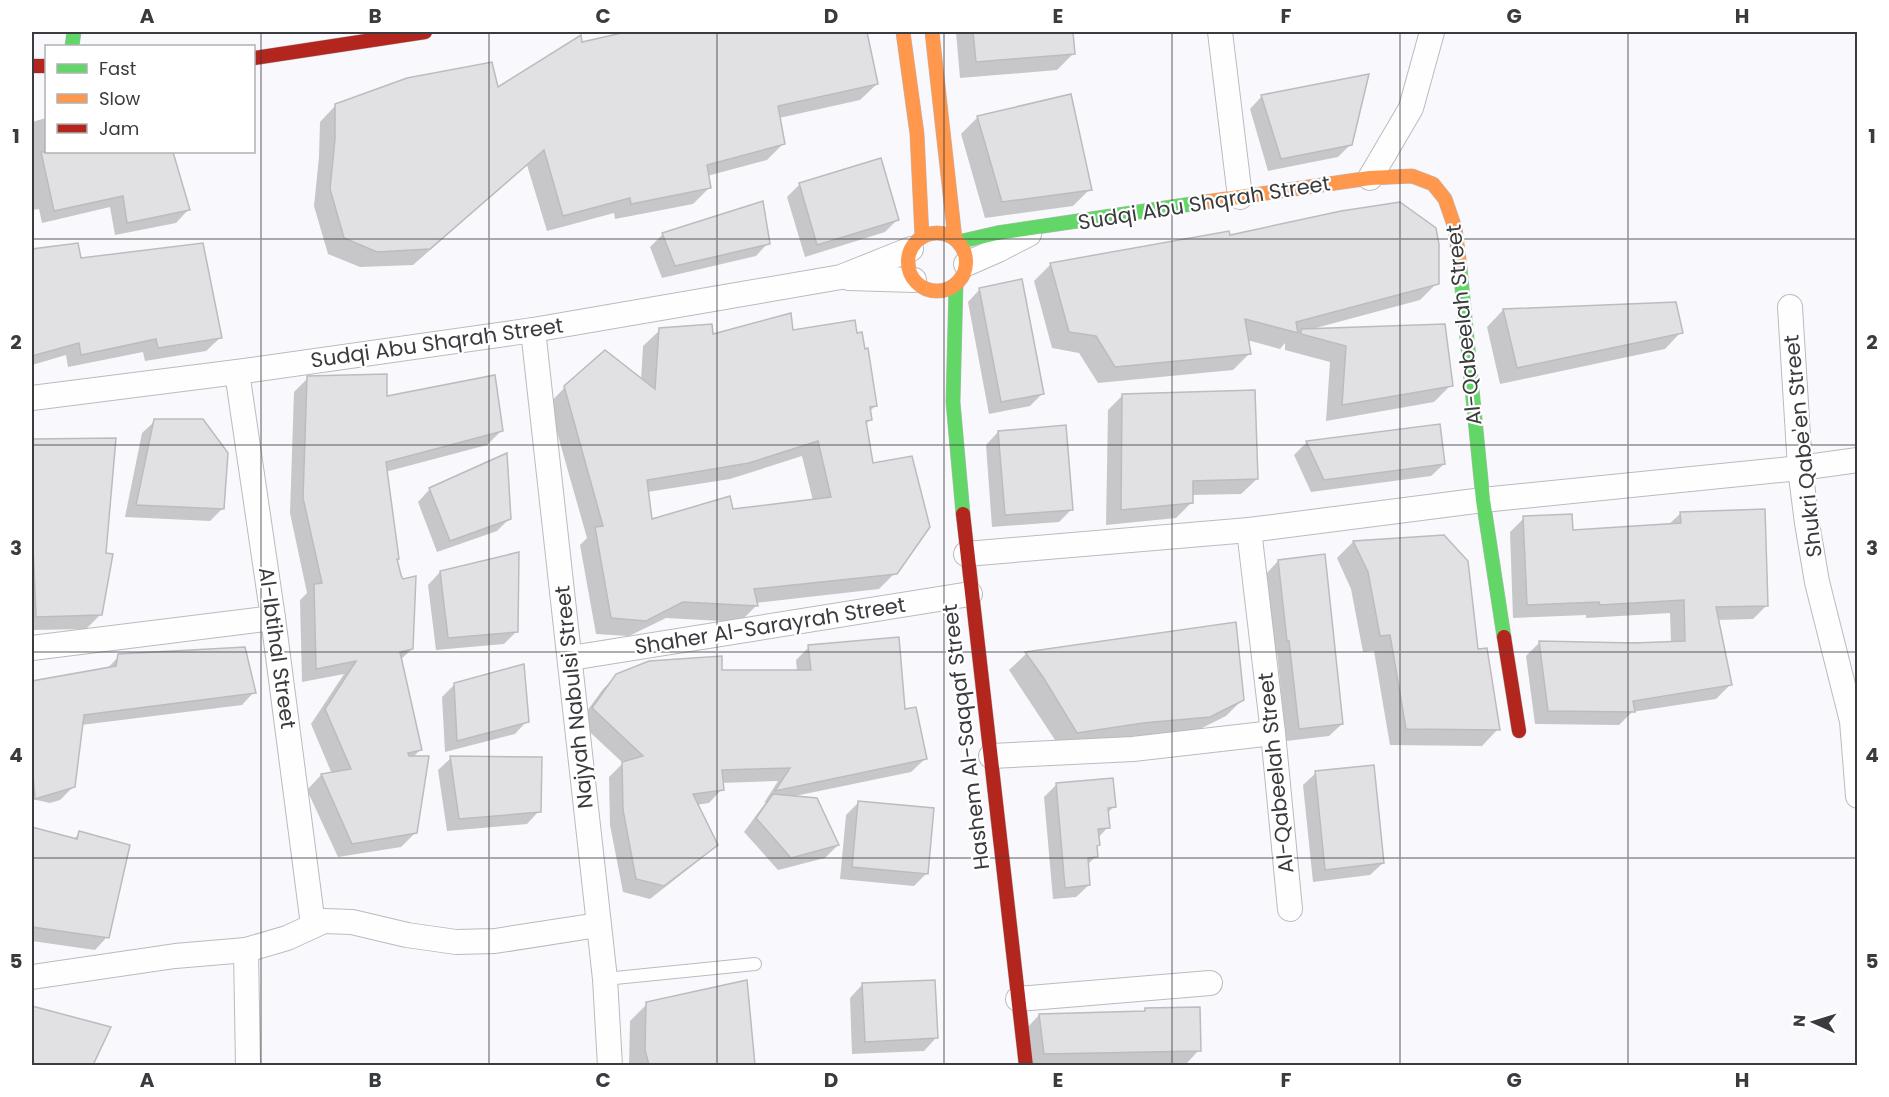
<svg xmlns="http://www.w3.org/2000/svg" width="1889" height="1097" font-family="Poppins,sans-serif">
<rect width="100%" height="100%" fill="#f9f9fd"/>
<g fill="#0003" fill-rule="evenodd">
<path d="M632,32H865L877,84L860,100L779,118L783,144L767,160L707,176L709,188L693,204L615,219L614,213L547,231L527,165L413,265L360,267L328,254L314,206L319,157L320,122L336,105L497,90L581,44Z"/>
<path d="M956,32H1072L1074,53L1057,70L960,78Z"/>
<path d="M1262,96L1351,144L1338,157L1268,171L1250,109Z"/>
<path d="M978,117L1090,189L1073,206L985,218L961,134Z"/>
<path d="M46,118V152H172L188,210L176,223L115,235L110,207L42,223L39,209L32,210V122Z"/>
<path d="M800,184L897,220L885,232L805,257L787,197Z"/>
<path d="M761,203L768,243L756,256L662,278L650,247L662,235Z"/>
<path d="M1229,236L1437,283L1420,300L1312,329L1451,385L1434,402L1326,421L1330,362L1285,350V343L1280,349L1247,340L1250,353L1233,370L1098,383L1079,353L1052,348L1034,281L1051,264Z"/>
<path d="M77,244L79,260L220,338L206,351L145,361L143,352L68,367L66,355L32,365V250Z"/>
<path d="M980,289L1043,393L1030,406L989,414L968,302Z"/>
<path d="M1674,303L1681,332L1665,349L1500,384L1487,327L1503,310Z"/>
<path d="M660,330L712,336L792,332L876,405L869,412L870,420L865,425L895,573L879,589L755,603L756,606L740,622L666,618L629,636L596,634L580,545L587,538L549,404L565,387L641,380L643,346ZM802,456L813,501L650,521L647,492L730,479Z"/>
<path d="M308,378L501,431L487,445L385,472L396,560L412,649L400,660L421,749L413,757L416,832L401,847L338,857L307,790L321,775L332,774L311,724L344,674L302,682L300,600L307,593L290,513L294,392Z"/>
<path d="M1123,395L1257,479L1241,494L1192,495V502L1176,518L1106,525L1108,410Z"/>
<path d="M155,421L223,508L210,521L125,517L142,433Z"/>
<path d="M1439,426L1444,464L1431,476L1311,492L1294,455L1306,443Z"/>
<path d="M998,432L1072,509L1059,522L992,527L986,445Z"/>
<path d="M32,438V441L114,439L105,552L112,555L101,614L86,629L32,630Z"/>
<path d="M430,489L510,518L497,531L437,552L418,502Z"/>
<path d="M1681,513L1767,605L1753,619L1717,620L1730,685L1716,699L1632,712L1619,725L1535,724L1526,656L1540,642H1671L1670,613L1586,618V615L1513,618L1510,532L1524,518L1571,531L1668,525Z"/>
<path d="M1443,537L1498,729L1482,746L1390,745L1374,651L1363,652L1351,589L1337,558L1353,542Z"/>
<path d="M1278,561L1342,724L1329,736L1286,741L1277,652L1275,653L1266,574Z"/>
<path d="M440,572L517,631L504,644L436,650L428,585Z"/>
<path d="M1235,624L1243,699L1226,716L1192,733L1061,749L1009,670L1026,654Z"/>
<path d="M809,647L904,711L925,759L911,772L795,796L838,845L825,858L778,870L744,832L766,802L764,803L778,781L721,783L722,789L709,803L696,805L716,845L702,858L650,899L623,892L610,825L609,777L623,763L579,722L603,689L617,675L797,671L796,660Z"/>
<path d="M119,656L254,692L242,705L81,725L73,787L60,800L50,803L32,799V682L106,670Z"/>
<path d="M455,684L527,721L515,734L445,752L442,697Z"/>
<path d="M451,758L539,811L527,824L447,831L438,770Z"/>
<path d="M1316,773L1383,863L1370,875L1313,882L1303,785Z"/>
<path d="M1056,785L1114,806L1107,814L1108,827L1098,838V845L1095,848L1096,856L1087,865L1089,885L1076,897L1053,899L1044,797Z"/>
<path d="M858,803L927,873L914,886L840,879L846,815Z"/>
<path d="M32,828L73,840L80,833L107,937L95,950L32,941Z"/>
<path d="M746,982L754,1066H629L630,1021L647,1004Z"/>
<path d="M862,985L936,1038L924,1051L852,1054L850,998Z"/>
<path d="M32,1008L109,1028L91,1066H32Z"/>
<path d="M1146,1009L1199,1050L1187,1063L1031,1066L1027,1028L1039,1015L1142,1013Z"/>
</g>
<g fill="#e1e0e3" stroke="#bcbbbe" stroke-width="1.5" fill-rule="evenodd">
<path d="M626,32H867L878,84L778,106L785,144L707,165L711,188L631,204L630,198L563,216L544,150L430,249L377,252L344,238L330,189L335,139V104L407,78L492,62L498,87L581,35L582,42Z"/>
<path d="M973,32H1073L1075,54L976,62Z"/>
<path d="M1369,74L1352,145L1281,159L1261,95Z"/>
<path d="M1071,94L1092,190L1002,202L977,116Z"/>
<path d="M41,152H173L190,210L127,223L123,196L54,211Z"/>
<path d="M881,158L899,220L817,245L799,183Z"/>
<path d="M763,201L770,244L675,266L662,233Z"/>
<path d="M1400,202L1436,228L1439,244V284L1296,322L1298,333L1245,319L1251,354L1115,367L1096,336L1069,332L1050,263L1229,231L1230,235L1341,211Z"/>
<path d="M78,243L81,258L203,243L222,338L158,348L156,339L81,355L79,343L32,356V249Z"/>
<path d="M1022,279L1044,394L1001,402L979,288Z"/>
<path d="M1676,302L1683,333L1517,368L1503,309Z"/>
<path d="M791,313L793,330L855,320L857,333L862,332L865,349L868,348L877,406L870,407L872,420L866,421L873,463L912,456L930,527L897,574L754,589L758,606L683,602L646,621L611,618L595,527L603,526L564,386L605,350L655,389L659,328L712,324L713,334ZM818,441L831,497L733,509L730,496L652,519L647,480L749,463Z"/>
<path d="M1445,324L1453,386L1342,405L1346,346L1301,334V329Z"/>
<path d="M387,374V396L495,375L503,431L386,462L399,559H397L401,575L403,579L416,576L413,649L400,652L422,750L408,753L409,756H429L417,833L352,844L321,774L351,769L325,709L356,661L316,669L314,584L322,583L303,498L307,376Z"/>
<path d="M1255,390L1258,479L1193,481V503L1121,510L1122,394Z"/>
<path d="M154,419H203L228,453L224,509L136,505Z"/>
<path d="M1440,424L1445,464L1324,480L1306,441Z"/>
<path d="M1066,425L1073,510L1005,515L998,431Z"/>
<path d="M116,438L106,553L113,554L102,615L36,617L32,522V439Z"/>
<path d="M507,453L511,519L450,541L429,488Z"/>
<path d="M1765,509L1768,606L1716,607L1732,685L1633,701L1635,712L1548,711L1539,641L1634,643L1685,641L1684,600L1600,605L1599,602L1527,605L1523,516L1572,514L1573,530L1681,523L1680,512Z"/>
<path d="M1444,535L1468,561L1478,649L1487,648L1500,730L1406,729L1390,635L1380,636L1368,572L1353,541Z"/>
<path d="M519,552L518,632L448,638L440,571Z"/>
<path d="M1325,554L1343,724L1299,729L1289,641H1287L1278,560Z"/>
<path d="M1236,622L1244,700L1210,717L1143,723L1077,733L1043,677L1025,652Z"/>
<path d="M899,637L905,709L916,707L927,759L775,791L790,768L722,770L724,790L693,794L718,845L664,886L636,879L623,810L622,762L643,756L592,708L616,674L649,661L722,656V670H811L808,645Z"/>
<path d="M245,647L256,693L84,715L75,787L35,799L32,763V681L116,666L118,654Z"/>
<path d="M524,664L529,722L457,741L454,683Z"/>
<path d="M450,756L542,757L541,812L459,819Z"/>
<path d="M1374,765L1384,863L1325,870L1315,771Z"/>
<path d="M1113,778L1116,807L1108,808L1110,828L1098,829L1100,845L1097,846L1098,857L1088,858L1090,885L1065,888L1056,783Z"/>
<path d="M773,794L817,798L839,845L791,858L756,818Z"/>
<path d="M858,801L934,808L928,874L852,867Z"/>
<path d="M32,827L77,839L79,831L130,845L109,938L32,927Z"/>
<path d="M747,980L755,1065H649L645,1050L646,1002Z"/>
<path d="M935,980L938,1038L865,1042L862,983Z"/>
<path d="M32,1006L111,1027L93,1065H32Z"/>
<path d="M1200,1007L1201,1051L1044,1054L1039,1014L1145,1011V1008Z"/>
</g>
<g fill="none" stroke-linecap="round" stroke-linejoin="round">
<g stroke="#bbbbbe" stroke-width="14">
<path id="lane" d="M605,979L755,964"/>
</g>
<g stroke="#bbbbbe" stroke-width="26">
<g id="street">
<path d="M1220,32L1240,197"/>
<path d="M1370,178L1411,108L1432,32"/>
<path d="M966,264L998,250L1029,234"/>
<path d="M849,278L914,280"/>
<path d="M1790,307L1800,468L1807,523L1817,582L1852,721L1858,796"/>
<path d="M533,330L605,979L610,1066"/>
<path d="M237,372L273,618L313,925"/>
<path d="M32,398L237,372L533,330L841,277L911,249"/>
<path d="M1249,530L1273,733L1290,909"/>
<path d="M966,554L1249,530L1483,500L1800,468L1858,460"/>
<path d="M32,648L273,618"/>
<path d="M571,658L970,594"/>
<path d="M991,756L1133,749L1273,733"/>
<path d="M246,950L248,1066"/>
<path d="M32,977L175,956L246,950L287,938L324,921L352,922L407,935L456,942L495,941L598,925"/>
<path d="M1018,999L1210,983"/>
</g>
</g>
<g stroke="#bbbbbe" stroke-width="15">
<g id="fast">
<path d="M72,46L74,32"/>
<path d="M958,242L997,233L1205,202"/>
<path d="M1460,268L1483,500L1504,637"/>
<path d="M956,284L953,402L963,514"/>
</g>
</g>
<g stroke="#bbbbbe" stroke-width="15">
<g id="slow">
<path d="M903,32L917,134L922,237"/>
<path d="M932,32L955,239"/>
<path d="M1205,202L1370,178L1412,176L1433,184L1445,199L1455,228L1460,268"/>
<circle cx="937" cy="262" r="29"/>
</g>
</g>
<g stroke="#bbbbbe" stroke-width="15">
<g id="jam">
<path d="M254,58L425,32"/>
<path d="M32,66H46"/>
<path d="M963,514L1026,1066"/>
<path d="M1504,637L1519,731"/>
</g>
</g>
<use href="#lane" stroke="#fefeff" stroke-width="12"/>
<use href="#street" stroke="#fefeff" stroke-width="24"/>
<use href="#fast" stroke="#63d668" stroke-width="14"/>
<use href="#slow" stroke="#ff974d" stroke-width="14"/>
<use href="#jam" stroke="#b3261e" stroke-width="14"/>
</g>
<path fill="none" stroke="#3a3b3e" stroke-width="1.5" stroke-opacity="0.55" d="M261,32V1066M489,32V1066M717,32V1066M944,32V1066M1172,32V1066M1400,32V1066M1628,32V1066M32,239H1858M32,445H1858M32,652H1858M32,858H1858"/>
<g text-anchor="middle" stroke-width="4.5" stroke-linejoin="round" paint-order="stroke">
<g font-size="21" fill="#3a3b3e" stroke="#fff">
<text transform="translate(1204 203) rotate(-9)" y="7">Sudqi Abu Shqrah Street</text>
<text transform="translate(1464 325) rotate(-96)" y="7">Al-Qabeelah Street</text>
<text transform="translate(437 343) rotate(-8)" y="7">Sudqi Abu Shqrah Street</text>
<text transform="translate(1803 446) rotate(-96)" y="7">Shukri Qabe'en Street</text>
<text transform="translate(770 626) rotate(-9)" y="7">Shaher Al-Sarayrah Street</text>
<text transform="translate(277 648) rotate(82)" y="7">Al-Ibtihal Street</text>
<text transform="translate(574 697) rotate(-96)" y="7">Najyah Nabulsi Street</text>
<text transform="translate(966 737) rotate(-97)" y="7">Hashem Al-Saqqaf Street</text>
<text transform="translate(1276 773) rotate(-96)" y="7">Al-Qabeelah Street</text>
</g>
</g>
<rect width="1889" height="1097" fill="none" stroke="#ffffff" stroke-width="66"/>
<rect x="45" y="45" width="210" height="108" fill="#ffffff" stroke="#b0b1b2" stroke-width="1.5"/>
<rect x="57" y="64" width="30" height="9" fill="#63d668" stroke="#b0b1b2" stroke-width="1.5"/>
<text x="99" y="75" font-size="18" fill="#3a3b3e">Fast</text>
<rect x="57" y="94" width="30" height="9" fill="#ff974d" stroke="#b0b1b2" stroke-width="1.5"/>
<text x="99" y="105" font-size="18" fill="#3a3b3e">Slow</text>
<rect x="57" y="124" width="30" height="9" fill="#b3261e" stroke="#b0b1b2" stroke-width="1.5"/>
<text x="99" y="135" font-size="18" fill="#3a3b3e">Jam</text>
<g transform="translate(1814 1022) rotate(274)" stroke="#ffffff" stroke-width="4.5" paint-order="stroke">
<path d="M0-4.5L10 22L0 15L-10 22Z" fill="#3a3b3e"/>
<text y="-9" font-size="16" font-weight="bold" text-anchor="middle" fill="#3a3b3e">N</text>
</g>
<rect x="33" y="33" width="1823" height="1031" fill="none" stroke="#3a3b3e" stroke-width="2"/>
<g font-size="20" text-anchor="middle" font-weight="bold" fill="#3a3b3e">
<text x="147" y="23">A</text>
<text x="375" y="23">B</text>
<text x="603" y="23">C</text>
<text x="831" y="23">D</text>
<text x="1058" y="23">E</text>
<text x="1286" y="23">F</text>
<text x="1514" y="23">G</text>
<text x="1742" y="23">H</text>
<text x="16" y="143">1</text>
<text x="1872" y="143">1</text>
<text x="16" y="349">2</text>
<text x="1872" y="349">2</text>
<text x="16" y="555">3</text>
<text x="1872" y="555">3</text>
<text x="16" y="762">4</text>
<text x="1872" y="762">4</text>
<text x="16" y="968">5</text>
<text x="1872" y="968">5</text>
<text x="147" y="1087">A</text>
<text x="375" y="1087">B</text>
<text x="603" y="1087">C</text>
<text x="831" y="1087">D</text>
<text x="1058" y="1087">E</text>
<text x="1286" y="1087">F</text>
<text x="1514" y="1087">G</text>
<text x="1742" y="1087">H</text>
</g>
</svg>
